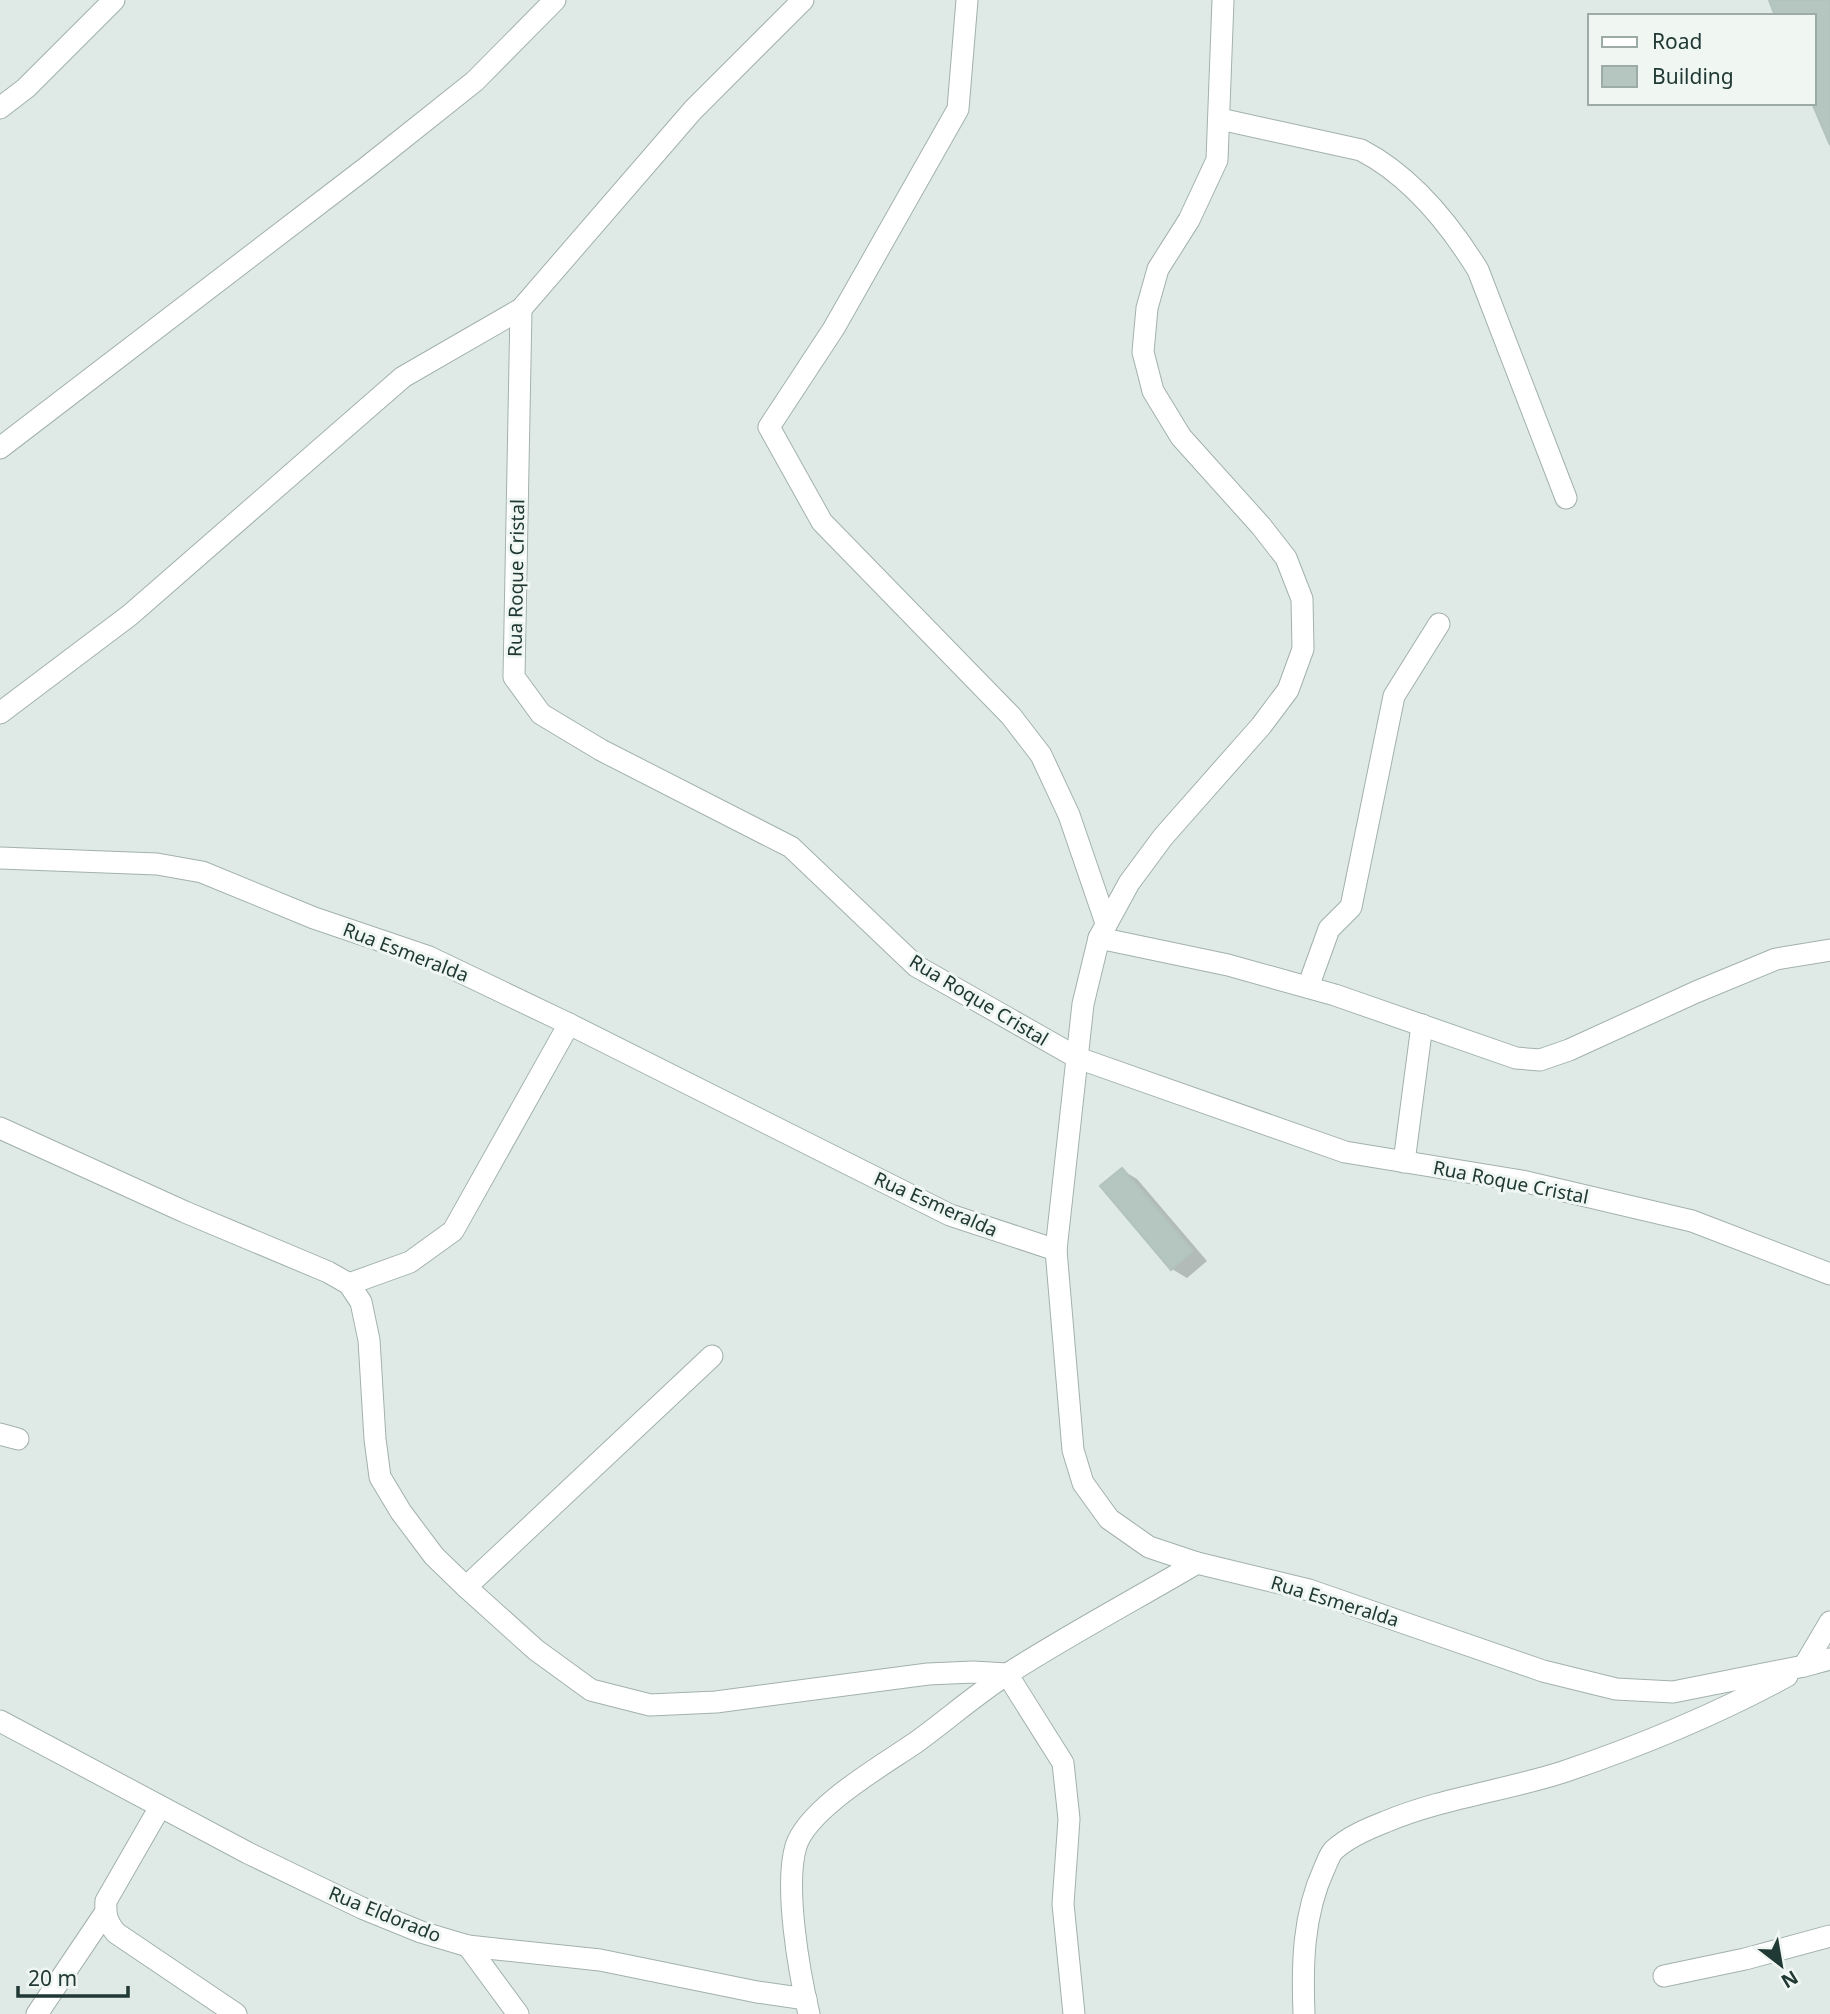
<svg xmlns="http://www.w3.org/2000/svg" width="1830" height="2014" font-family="'Noto Sans',sans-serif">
<rect width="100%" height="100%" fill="#dfeae6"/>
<path fill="#0003" d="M1122,1170L1137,1179L1207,1261L1187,1278L1172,1269Z"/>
<g fill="#b5c5bf" stroke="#b2c3bd" stroke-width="2">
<path d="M1769,0H1830V145L1812,103H1814V16H1775Z"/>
<path d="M1122,1168L1193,1251L1171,1270L1100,1186Z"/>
</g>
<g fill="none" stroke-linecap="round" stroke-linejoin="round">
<g stroke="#a2b1ad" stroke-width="23">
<g id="minor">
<path d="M967,0L958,109L834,328L769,427L822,522L1011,716L1041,755L1069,815L1106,923"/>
<path d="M1220,119L1361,150C1411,176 1449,223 1478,270L1566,498"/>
<path d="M521,309L514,677L541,714L601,750L791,847L916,966L1078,1058L1345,1152L1522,1181L1692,1221L1830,1274"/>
<path d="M0,448L367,167L475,81L555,0"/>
<path d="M0,713L130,615L403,377L521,309L693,110L803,0"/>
<path d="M0,858L157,864L202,872L314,918L429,957L569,1024L950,1215L1056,1250L1073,1450L1083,1483L1109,1519L1149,1547L1197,1563L1309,1590L1543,1671L1616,1689L1673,1692L1804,1666L1830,1659"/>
<path d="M1099,938L1228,965L1335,995L1516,1058L1540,1060L1569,1050L1696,992L1776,959L1830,950"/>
<path d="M1308,987L1329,929L1351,907L1394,696L1439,624"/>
<path d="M0,1128L185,1212L328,1272L349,1284L361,1302L369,1340L375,1439L380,1477L401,1512L434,1556L466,1587L536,1650L591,1690L650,1705L716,1702L928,1674L973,1672L1007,1674L1063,1763L1069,1819L1063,1904L1074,2014"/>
<path d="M1404,1162L1422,1025"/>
<path d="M1056,1250L1083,1004L1099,938L1129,883L1163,837L1261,726L1288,690L1303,649L1302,599L1286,558L1261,526L1181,437L1153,391L1143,352L1147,308L1158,269L1189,220L1217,160L1223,0"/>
<path d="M349,1284L410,1262L453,1231L569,1024"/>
<path d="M0,1434L18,1439"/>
<path d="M466,1587L712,1356"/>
<path d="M1804,1666L1830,1622"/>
<path d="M0,1721L248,1853L362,1908L421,1932L468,1946L600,1960L757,1992L806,1999"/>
<path d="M160,1807L106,1901C105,1915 107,1922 116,1933L236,2014"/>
<path d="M468,1946L518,2014"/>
<path d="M1664,1976L1745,1959L1830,1936"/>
<path d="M37,2014L105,1913"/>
<path d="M809,2014C799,1972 784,1886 796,1846C808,1808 883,1765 915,1743C947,1720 976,1694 1009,1673C1070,1634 1134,1600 1197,1563"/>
<path d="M1304,2014C1302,1964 1303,1915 1324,1869C1327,1863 1329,1855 1334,1850C1348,1837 1367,1829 1385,1822C1442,1798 1504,1791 1563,1772C1640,1746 1715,1715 1787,1676"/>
</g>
</g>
<g stroke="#a2b1ad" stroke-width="23">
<path id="tertiary" d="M0,108L26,88L114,0"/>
</g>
<use href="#minor" stroke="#fff" stroke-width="21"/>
<use href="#tertiary" stroke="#fff" stroke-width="21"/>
</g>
<g text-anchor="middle" stroke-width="6" stroke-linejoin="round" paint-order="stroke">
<g font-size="19" fill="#213934" stroke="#f0f7f3">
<text transform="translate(516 578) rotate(-89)" y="7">Rua Roque Cristal</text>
<text transform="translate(406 952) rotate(21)" y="7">Rua Esmeralda</text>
<text transform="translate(979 1000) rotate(31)" y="7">Rua Roque Cristal</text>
<text transform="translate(1511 1182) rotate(11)" y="7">Rua Roque Cristal</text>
<text transform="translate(936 1204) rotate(24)" y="7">Rua Esmeralda</text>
<text transform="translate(1335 1601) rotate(17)" y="7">Rua Esmeralda</text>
<text transform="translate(385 1914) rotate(22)" y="7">Rua Eldorado</text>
</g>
</g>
<rect x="1588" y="14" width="228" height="91" fill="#f0f7f3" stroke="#9daba7" stroke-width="2"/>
<rect x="1602" y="37" width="35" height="10" fill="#ffffff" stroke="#9daba7" stroke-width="2"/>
<text x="1652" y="49" font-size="21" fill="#213934">Road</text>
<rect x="1602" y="66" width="35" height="21" fill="#b5c5bf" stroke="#9daba7" stroke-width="2"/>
<text x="1652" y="84" font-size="21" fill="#213934">Building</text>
<g transform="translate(1781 1965) rotate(149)" stroke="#f0f7f3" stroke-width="5" paint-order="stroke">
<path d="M0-5L12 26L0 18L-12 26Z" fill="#213934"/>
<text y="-10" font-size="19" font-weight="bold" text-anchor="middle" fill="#213934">N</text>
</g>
<path d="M18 1986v10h110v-10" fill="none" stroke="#213934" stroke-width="3.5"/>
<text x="28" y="1986" font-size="21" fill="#213934" stroke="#f0f7f3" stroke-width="5" paint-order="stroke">20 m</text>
</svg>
